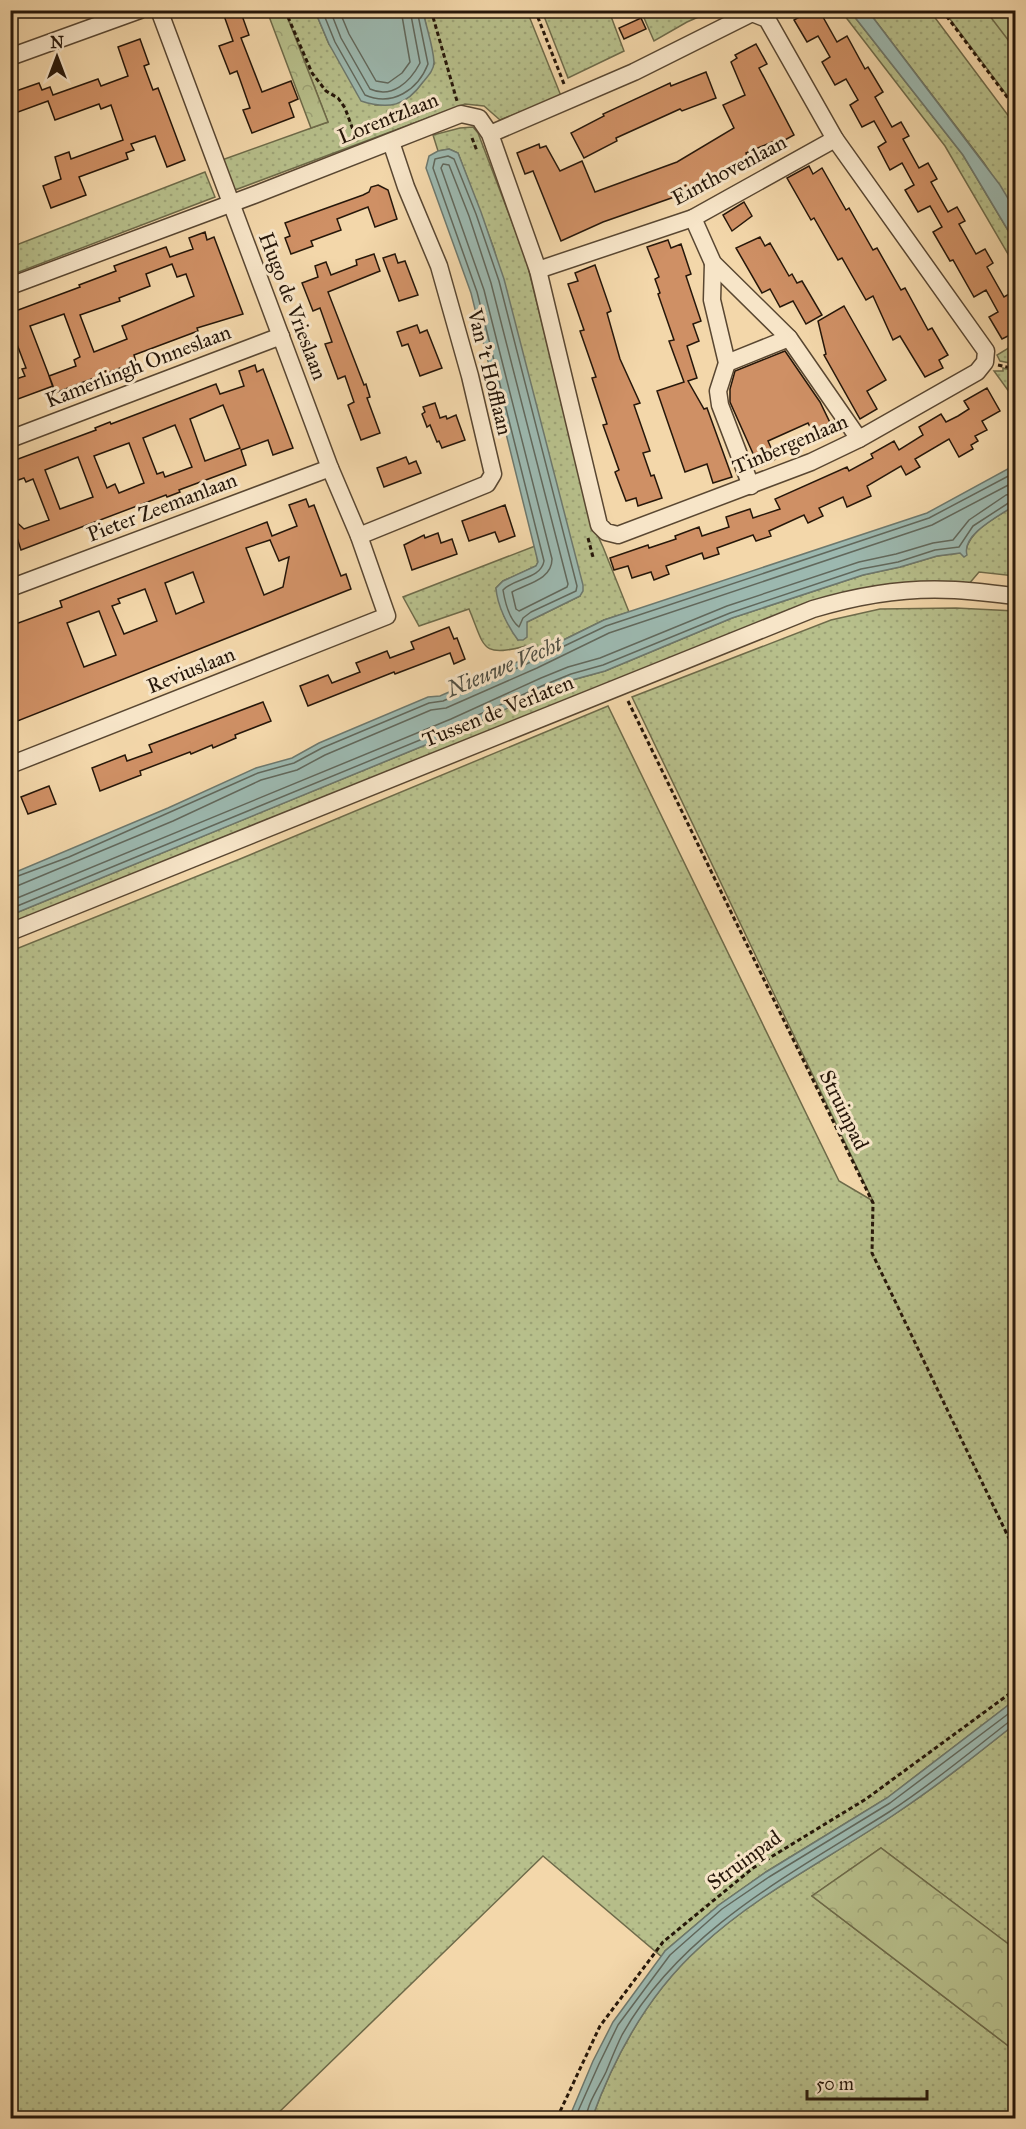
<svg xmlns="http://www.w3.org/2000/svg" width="1026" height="2129" font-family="'IM FELL Great Primer',serif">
<defs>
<pattern id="grass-dots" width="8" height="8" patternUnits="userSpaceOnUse" patternTransform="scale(1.5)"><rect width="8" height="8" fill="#b7bf8b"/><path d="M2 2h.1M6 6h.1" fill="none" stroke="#9da377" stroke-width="1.8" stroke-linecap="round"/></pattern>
<pattern id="forest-crowns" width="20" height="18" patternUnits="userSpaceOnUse" patternTransform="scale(1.5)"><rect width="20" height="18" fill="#b7bf8b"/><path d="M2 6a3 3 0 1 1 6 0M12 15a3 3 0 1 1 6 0" fill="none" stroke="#9da377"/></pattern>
</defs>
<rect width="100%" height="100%" fill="#f3d7aa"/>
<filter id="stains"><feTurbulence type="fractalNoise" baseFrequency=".00333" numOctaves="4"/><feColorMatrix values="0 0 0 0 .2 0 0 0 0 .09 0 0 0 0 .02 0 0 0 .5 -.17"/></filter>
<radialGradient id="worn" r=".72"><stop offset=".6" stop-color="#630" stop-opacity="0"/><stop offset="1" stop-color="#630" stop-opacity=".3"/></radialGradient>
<g fill="url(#grass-dots)" stroke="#6e6b4a" stroke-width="1.5">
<path d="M285,11H315L329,44L375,105C410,106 417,91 434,64L423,11H527L561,96L500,120L484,106L465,104L235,190L222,160L328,122Z"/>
<path d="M542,11H609L624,51L568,78Z"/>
<path d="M641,11H712L687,22L654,41Z"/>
<path d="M841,11H850L963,155L1015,242V266L945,146Z"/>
<path d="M868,11H930L1016,126L1015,210L984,163Z"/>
<path d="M944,11H1015V106Z"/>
<path d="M473,127L478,133L526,259L591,521L603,547L629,612L604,620L531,656L526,646C480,658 485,647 469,609L419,626L403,597L535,546L538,562L536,566L503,581L496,588L504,616L518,640L527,622L580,596L494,249L458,153L449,149L438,151L433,135L460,128Z"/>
<path d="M205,172L215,197L11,275V247Z"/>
<path d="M1015,344V364L1000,361L997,355Z"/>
<path d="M1003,368L1015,371V400L994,371H1003Z"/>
<path d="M1015,505V576L979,572L968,585L872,589L11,926V915L457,732L546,690L572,680L605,671L732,618L863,575L900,567L937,556L960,553L966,550C971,528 998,517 1015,505Z"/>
<path d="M956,608L1015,611V1700L887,1798L766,1872L719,1905L665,1951L662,1957L543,1856L273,2118H11V951L240,859L608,706L839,1181L873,1201L632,697L831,620L880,609Z"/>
<path d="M1015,1724V1949L881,1848L812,1896L1015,2051V2118H592C615,2055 649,1993 700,1947C758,1893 830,1858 895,1814C937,1786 976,1755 1015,1724Z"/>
</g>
<g fill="url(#forest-crowns)" stroke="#6e6b4a" stroke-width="1.5">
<path d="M267,11H285L328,122L311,128Z"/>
<path d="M986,11H1015V49Z"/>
<path d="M881,1848L1015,1949V2051L812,1896Z"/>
</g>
<g fill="#9cb8af" stroke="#6d786d" stroke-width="1.5">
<path d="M315,11H423C426,27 433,45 434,62C434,70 428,76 423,82C406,106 389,110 361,101L329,44Z"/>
<path d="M850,11H868L1000,185L1015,210V242L963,155Z"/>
<path d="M449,149L458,153L481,212L504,279L583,585V591L580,596L527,622V637L523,640H518C508,627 497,605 496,588L503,581L536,566L538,562L471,293L426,168L429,156L438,151Z"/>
<path d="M1015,465V505C1001,515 961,534 967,555L964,557L960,553L937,556L900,567L863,575L732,618L605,671L572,680L546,690L457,732L11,915V874L168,808L256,768L292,758L319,743L428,697L440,696L531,656L604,620L927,513Z"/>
<path d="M1015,1700V1724C976,1755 937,1786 895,1814C830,1858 758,1893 700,1947C649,1993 615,2055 592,2118H569L593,2061L613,2022L665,1951L719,1905L766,1872L887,1798Z"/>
</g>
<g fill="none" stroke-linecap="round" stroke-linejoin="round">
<g stroke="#61685c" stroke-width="1.5">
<path d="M322,10L335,42L365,95C392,107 418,90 428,64L417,10"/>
<path d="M330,10L341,38L370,89C392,99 410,82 420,63L410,10"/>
<path d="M339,10L349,34L376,81L388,83L402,73L410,62L401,10"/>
<path d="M448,156L454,159L476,214L499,281L577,586L576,591L531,612L523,618L519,627C510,620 505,602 503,590C514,578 541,579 544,561L477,292L433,168L435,159Z"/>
<path d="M443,164L449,165L469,216L491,283L568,584L567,587L519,611L516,609L512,592C526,584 552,580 552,559L484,290L441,168Z"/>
<path d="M10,879L69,857L258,773L294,763L322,748L429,703L443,701L533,661L606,626L929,518L1016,472"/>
<path d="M10,886H17L173,821L261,780L297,770L325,755L431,710L446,708L537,668L609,633L932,525L1016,481"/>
<path d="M10,901L451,719L541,678L568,667L600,658L727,606L859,562L896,554L933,543L953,540L969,520L1006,495L1016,493"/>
<path d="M10,909L454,726L544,685L571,674L603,665L730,613L861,569L898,562L935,550L959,547L973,526L1010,502L1016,501"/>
<path d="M575,2118L599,2064L618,2025L670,1955L722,1909L769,1877L890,1803L1016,1708"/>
<path d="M586,2118C588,2102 599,2087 606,2072C611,2060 616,2047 622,2035C681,1930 791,1874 889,1812C931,1785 970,1752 1010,1721L1016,1720"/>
</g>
</g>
<g fill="#cf9065" stroke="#26170a" stroke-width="1.5" fill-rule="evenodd">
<path d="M222,10H240L249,35L241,38L262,92L291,81L298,99L289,103L294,117L252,133L243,110L250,108L237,71L230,74L219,46L233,41Z"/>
<path d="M800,10H819L837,42L847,36L865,69L868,67L883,92L875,97L892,127L901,122L909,136L903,139L919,168L928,163L937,179L931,182L948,212L957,207L965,221L959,224L976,254L985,249L993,263L987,267L1004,297L1016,290V332L1002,339L989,317L998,312L986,290L974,297L953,260L950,261L933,232L942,227L930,206L918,212L905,190L914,185L902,163L890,170L878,147L886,142L874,121L862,127L850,105L858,100L846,79L835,85L822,62L830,57L818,36L807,42L794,20L803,15Z"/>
<path d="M641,18L646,29L624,39L619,28Z"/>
<path d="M140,39L149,64L144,66L153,90L158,88L185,160L167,167L155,136L131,144L134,150L126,153L128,159L79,177L86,195L51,208L43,186L61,179L55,157L69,152L71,159L123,140L111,105L101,109L99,104L55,120L48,101L10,115V93L39,83L42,90L50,87L53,95L98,79L101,86L128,76L118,47Z"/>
<path d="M756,44L767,64L759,68L794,135L774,146L772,142L746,153L747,157L680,195L603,222L561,241L533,171L525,174L517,153L539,144L540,148L546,146L560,171L582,161L595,192L677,162L734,128L723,105L745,95L731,62L737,58L735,55Z"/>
<path d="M706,72L716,98L682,111L680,109L616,138L617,141L584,158L571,133L604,116L603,114L670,83L671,86Z"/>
<path d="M809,166L813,174L822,168L846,210L849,208L873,250L877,248L901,290L905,288L928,330L932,328L948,355L939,360L943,368L925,377L900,336L893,340L873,296L866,300L842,258L838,260L814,218L811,220L787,178Z"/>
<path d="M378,185L388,190L397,219L375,227L368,207L337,219L341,230L311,241L313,246L291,254L285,238L290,236L285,223L363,195L369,192L371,187Z"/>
<path d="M744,202L752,216L732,231L723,215Z"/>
<path d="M205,232L207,240L214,237L243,314L197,328L198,331L134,355L136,362L55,393L49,376L76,366L74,360L80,357L64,314L30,326L53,386L10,402V381L25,376L22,369L26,368L10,326V313L80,287L79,285L116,271L114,266L166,247L170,257L193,249L189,238ZM172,264L177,277L186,274L194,296L122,326L127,339L94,352L80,315L120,301L119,298L150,286L146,274Z"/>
<path d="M760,237L765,246L770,243L789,276L792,274L797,283L802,281L822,315L806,324L793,301L780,307L770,289L762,293L736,248Z"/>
<path d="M668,240L671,248L681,244L691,274L686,276L701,321L693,324L699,341L687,346L697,378L688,381L704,409L707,408L732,477L713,483L707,464L685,472L657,391L684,382L669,341L674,340L658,294L660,293L655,279L659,277L647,247Z"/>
<path d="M374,254L380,271L328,292L364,385L366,384L370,397L367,398L380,433L361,440L348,405L354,402L345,376L338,379L325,344L332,342L320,308L313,311L302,283L318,277L315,266L326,262L331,275L357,265L356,260Z"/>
<path d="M395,254L398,263L405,261L418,295L399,301L383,258Z"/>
<path d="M595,265L611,311L607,313L620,359L640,403L634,405L650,451L643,453L651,476L654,475L662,498L638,506L636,498L626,501L615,472L619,470L603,425L607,424L592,378L596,377L580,331L584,330L568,284L578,281L575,273Z"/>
<path d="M844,306L886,380L867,391L877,409L860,419L824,355L826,354L818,321Z"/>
<path d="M417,325L420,333L427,330L442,368L420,376L408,344L402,346L397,332Z"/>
<path d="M785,351L820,402L835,433L817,441L808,423L768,441L776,459L759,467L730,402V389L735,371Z"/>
<path d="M255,365L257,372L263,369L293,448L273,455L268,440L241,450L246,465L179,490L180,492L167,497L166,495L21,550L10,516L24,529L49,520L33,479L26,482L24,478L10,483V462L96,430L95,428L110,422L111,424L216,384L220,394L244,386L239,371ZM223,405L240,448L205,461L190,419ZM175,425L192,467L165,477L163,472L157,474L143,438ZM129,443L144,483L119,493L115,484L107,488L94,456ZM78,457L93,497L60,509L45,470Z"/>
<path d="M987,388L1000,411L982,421L987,430L975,436L978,441L971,445L973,449L959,457L949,439L915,459L920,467L906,475L901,466L867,486L871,496L847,507L843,497L819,508L823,516L808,523L804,515L769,531L771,536L756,541L753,535L717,548L719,554L704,559L702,553L666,566L669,574L654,580L651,572L632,578L628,566L614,570L610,558L648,545L649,548L676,539L675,536L699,527L702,536L729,527L726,517L750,509L753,518L780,509L775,499L847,467L849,471L873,458L871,454L894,441L899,450L923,435L919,427L941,414L946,422L958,416L969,409L964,401Z"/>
<path d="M435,403L440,418L446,416L447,419L456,415L465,440L442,448L439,441L437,442L430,425L427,427L422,414L425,412L423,407Z"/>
<path d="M406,457L409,464L416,461L421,473L384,487L377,468Z"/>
<path d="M306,499L309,507L314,505L341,576L346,574L351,589L10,724V626L62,607L60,601L267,522L272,536L297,526L289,505ZM270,540L279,561L289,557L283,587L264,595L246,548ZM193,572L204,602L176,614L165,583ZM145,589L157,621L124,634L112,606L120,603L118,599ZM99,611L116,655L84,667L67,623Z"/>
<path d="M505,505L515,536L499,542L495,532L469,541L462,521Z"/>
<path d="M438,533L441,543L452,539L457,554L412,570L404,545L424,535L425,538Z"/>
<path d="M449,627L454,639L457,638L465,659L454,664L450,653L395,674L394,672L308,706L300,686L328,675L332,683L360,672L356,663L387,651L390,658L414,649L411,642Z"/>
<path d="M263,702L271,721L235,735L236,738L213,748L212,745L191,754L190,752L140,771L141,775L100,791L92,768L125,755L127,761L152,752L149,745Z"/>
<path d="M49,786L56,804L28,814L21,797Z"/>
</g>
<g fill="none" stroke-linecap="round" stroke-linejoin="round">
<g stroke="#594732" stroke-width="19">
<g id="minor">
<path d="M10,57L140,10"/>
<path d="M693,218L713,263L789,338L859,439"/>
<path d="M713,263L712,300L727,363L718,391L720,405L751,486"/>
<path d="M538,270L693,218L835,139"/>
<path d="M10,286L254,195L461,114L479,118L490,134L634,72L752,13L767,19L835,139L986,351L985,362L977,372L859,439L811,462L618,535L606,532L599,525L538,270L490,134"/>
<path d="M727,363L789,338"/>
<path d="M10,439L281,336"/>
<path d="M359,536L487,484L493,474L470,376L439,266L406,187L391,142"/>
<path d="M10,588L330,468"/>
<path d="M10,765L387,616L359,536L330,468L159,10"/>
<path d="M10,932L813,609C859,595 907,587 955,590C975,591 995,594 1016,596"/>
</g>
</g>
<g stroke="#26170a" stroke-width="3" stroke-dasharray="4.5 3" stroke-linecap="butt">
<path d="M285,10L312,73L326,91L338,98L345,108L356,138"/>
<path d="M431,10L457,101"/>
<path d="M535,10L564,84"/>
<path d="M942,10L1016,109"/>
<path d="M1004,10L1016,25"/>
<path d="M472,138L477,151"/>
<path d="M998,365L1016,369"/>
<path d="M588,538L593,557"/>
<path d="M628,701L873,1203L872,1253L1016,1553"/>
<path d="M557,2118L600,2026L663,1942L753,1868L866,1799L1016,1689"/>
</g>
<use href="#minor" stroke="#f7e5c8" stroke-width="16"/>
</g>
<g text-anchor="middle" stroke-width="6" stroke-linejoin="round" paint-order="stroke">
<g font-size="21" fill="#26170a" stroke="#f7e5c8">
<text transform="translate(388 118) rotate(-22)" y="7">Lorentzlaan</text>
<text transform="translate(729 170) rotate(-28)" y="7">Einthovenlaan</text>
<text transform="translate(293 306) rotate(69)" y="7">Hugo de Vrieslaan</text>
<text transform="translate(138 366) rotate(-21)" y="7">Kamerlingh Onneslaan</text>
<text transform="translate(490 372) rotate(76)" y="7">Van 't Hofflaan</text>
<text transform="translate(790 444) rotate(-23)" y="7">Tinbergenlaan</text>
<text transform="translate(162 507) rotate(-21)" y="7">Pieter Zeemanlaan</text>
<text transform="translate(191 670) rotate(-22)" y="7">Reviuslaan</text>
<text transform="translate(498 711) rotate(-22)" y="7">Tussen de Verlaten</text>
<text transform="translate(844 1110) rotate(64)" y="7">Struinpad</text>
<text transform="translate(744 1860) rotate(-36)" y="7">Struinpad</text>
</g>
<g font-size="22" font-style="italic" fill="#4f4f44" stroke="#f7e5c8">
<text transform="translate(504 666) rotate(-23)" y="8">Nieuwe Vecht</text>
</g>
</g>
<rect width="1026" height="2129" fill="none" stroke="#f3d7aa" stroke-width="36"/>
<rect x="12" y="12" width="1002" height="2105" fill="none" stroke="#26170a" stroke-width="3"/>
<rect x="18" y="18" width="990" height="2093" fill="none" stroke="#26170a" stroke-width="1.5"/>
<g transform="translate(57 57)" stroke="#f7e5c8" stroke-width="4.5" paint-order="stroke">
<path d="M0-4.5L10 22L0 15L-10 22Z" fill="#26170a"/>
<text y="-9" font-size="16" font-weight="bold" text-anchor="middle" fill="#26170a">N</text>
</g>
<path d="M807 2090v9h120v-9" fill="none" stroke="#26170a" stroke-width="3"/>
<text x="816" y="2090" font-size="18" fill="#26170a" stroke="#f7e5c8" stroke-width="4.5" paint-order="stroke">50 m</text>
<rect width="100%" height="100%" filter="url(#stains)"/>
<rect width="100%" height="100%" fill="url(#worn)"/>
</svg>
